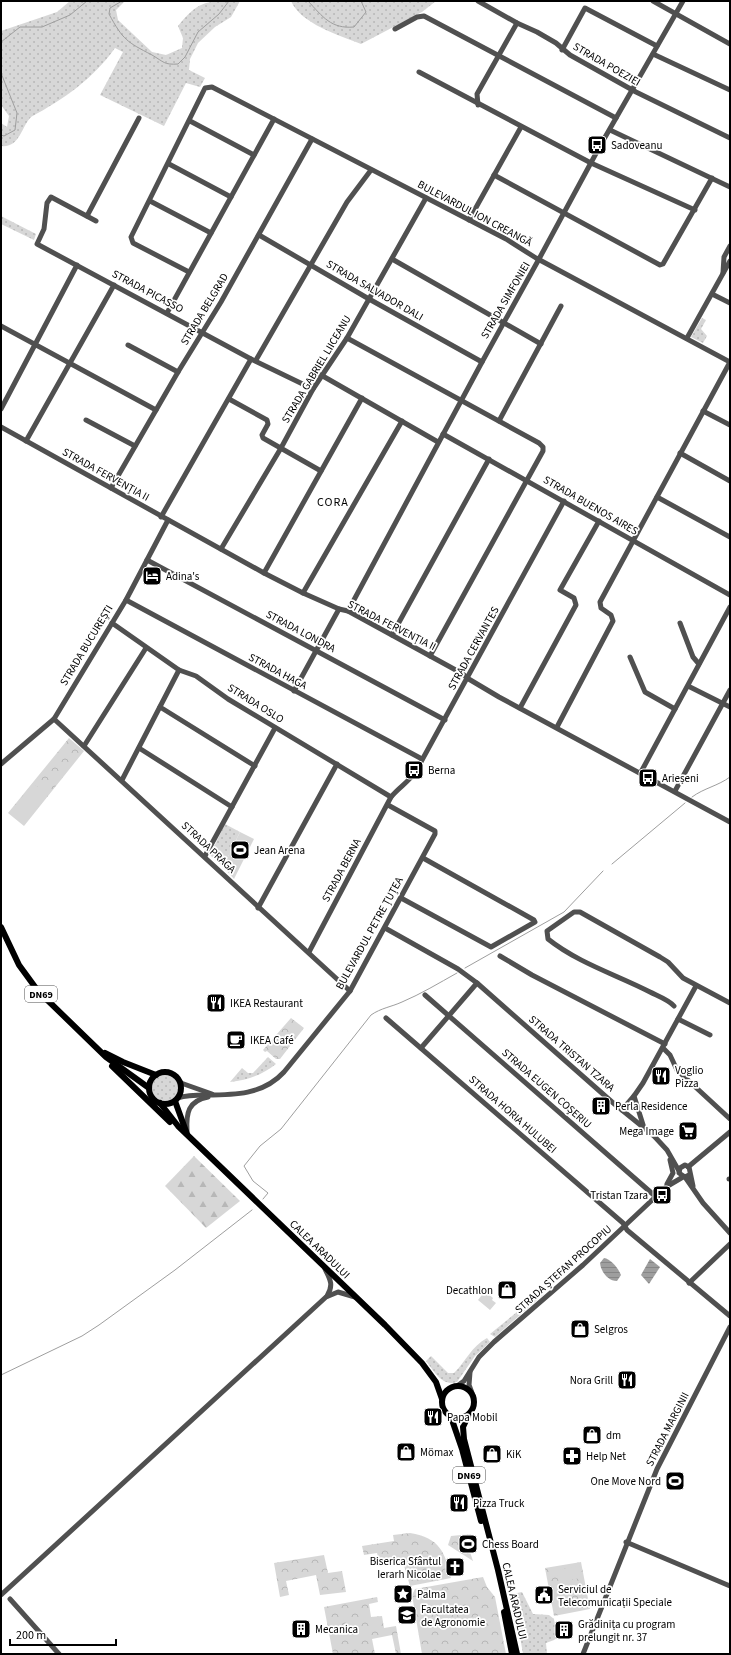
<svg xmlns="http://www.w3.org/2000/svg" width="731" height="1655" font-family="'Source Sans 3',sans-serif">
<defs>
<pattern id="grass-dots" width="8" height="8" patternUnits="userSpaceOnUse"><rect width="8" height="8" fill="#d7d7d7"/><path d="M2 2h.1M6 6h.1" fill="none" stroke="#b7b7b7" stroke-width="1.8" stroke-linecap="round"/></pattern>
<pattern id="forest-firs" width="22" height="20" patternUnits="userSpaceOnUse"><rect width="22" height="20" fill="#d7d7d7"/><path d="M5 1l3.5 6h-7zM16 11l3.5 6h-7z" fill="#b7b7b7"/></pattern>
<pattern id="park-crowns" width="20" height="18" patternUnits="userSpaceOnUse"><rect width="20" height="18" fill="#d7d7d7"/><path d="M2 6a3 3 0 1 1 6 0M12 15a3 3 0 1 1 6 0" fill="none" stroke="#b7b7b7"/></pattern>
<pattern id="water-rules" width="6" height="5" patternUnits="userSpaceOnUse"><rect width="6" height="5" fill="#9e9e9e"/><path d="M0 2.5h6" fill="none" stroke="#868686"/></pattern>
</defs>
<rect width="100%" height="100%" fill="#fff"/>
<g fill="url(#grass-dots)">
<path d="M70,1H125L116,10L118,20L152,52L166,55L182,48L183,38L178,26C199,0 206,1 240,1L231,17L215,27L198,43L190,59L189,70L205,78L200,87L186,83L164,126L100,95L123,52L115,48C93,79 64,99 31,117C21,127 20,148 1,146V123L7,127L9,116L1,105V31L57,12Z"/>
<path d="M291,1H436L422,12L361,44C339,35 301,24 291,1Z"/>
<path d="M1,216L36,234L34,240L1,224Z"/>
<path d="M702,318L706,320L701,329L707,336L703,343L691,337Z"/>
<path d="M225,824L240,832L223,867L210,855Z"/>
<path d="M268,1057L276,1064C262,1075 248,1080 230,1082L242,1068L248,1073H253Z"/>
<circle cx="165" cy="1088" r="13"/>
<path d="M544,1290V1294L495,1337L490,1334Z"/>
<path d="M487,1338L490,1342L475,1356L457,1382C442,1387 434,1371 426,1361L431,1356L448,1373H454C467,1360 471,1347 487,1338Z"/>
<path d="M522,1592L533,1614L549,1615L554,1619L557,1638L554,1640L546,1643L547,1654H523L513,1595L517,1593Z"/>
</g>
<path fill="url(#forest-firs)" d="M194,1156L240,1201L206,1228L165,1186Z"/>
<g fill="url(#park-crowns)">
<path d="M69,738L84,751L24,826L8,813Z"/>
<path d="M291,1018L304,1028L280,1059H276L267,1051L265,1052L263,1050Z"/>
<path d="M410,1533C440,1538 445,1552 451,1578L410,1586L403,1562L380,1565L377,1553L364,1555L362,1546L394,1541L393,1535Z"/>
<path d="M471,1534L474,1548L470,1552L473,1561L448,1545L451,1536Z"/>
<path d="M324,1555L328,1573L342,1571L346,1592L320,1595L316,1575L286,1581L289,1595L280,1597L274,1563Z"/>
<path d="M581,1562L590,1609L554,1616L545,1568Z"/>
<path d="M483,1577L487,1587L495,1597L506,1654H422L412,1595L415,1589Z"/>
<path d="M377,1597L378,1602L369,1604L371,1617L382,1616L384,1628L396,1626L401,1654H396L392,1635L372,1639L375,1654H333L324,1607Z"/>
</g>
<g fill="#d7d7d7">
<path d="M33,783L48,795L24,825L9,813Z"/>
<path d="M240,832L254,839L234,879L223,867Z"/>
<path d="M485,1291L493,1298L492,1300L496,1303L490,1310L478,1300Z"/>
<path d="M579,1566L581,1578L559,1582L557,1570Z"/>
<path d="M577,1579L580,1594L553,1599L550,1584Z"/>
</g>
<g fill="url(#water-rules)">
<path d="M604,1258C611,1259 618,1268 621,1275L617,1281C608,1281 601,1272 600,1263Z"/>
<path d="M650,1259L660,1267L649,1284L641,1275Z"/>
</g>
<g fill="none" stroke-linecap="round" stroke-linejoin="round">
<g stroke="#9e9e9e" stroke-width="1">
<path d="M122,1L110,8L109,14C123,40 127,42 152,55C164,62 164,65 178,64L185,57L198,32L219,14L229,1"/>
<path d="M308,1C323,17 331,29 354,27L366,12L361,1"/>
<path d="M1,42L20,27H42L70,15L87,1"/>
<path d="M1,73L17,113L15,130L4,136L1,135"/>
<path d="M692,797C704,788 718,786 730,777"/>
<path d="M612,864L685,803"/>
<path d="M465,968L564,912L603,871"/>
<path d="M263,1199L268,1193L253,1181L244,1166L260,1146L281,1129L371,1015C381,1008 391,1007 402,1002C421,994 439,983 457,973"/>
<path d="M1,1375L82,1336L99,1325L175,1270L252,1210"/>
</g>
<g stroke="#505050" stroke-width="5">
<path d="M478,1L517,23L537,32L556,43L570,55L636,92L730,138"/>
<path d="M653,1L730,44"/>
<path d="M395,29L417,17L424,16L616,118"/>
<path d="M562,50L585,8L657,46"/>
<path d="M653,54L730,90"/>
<path d="M419,72L591,163L695,210"/>
<path d="M478,105L477,94L517,23"/>
<path d="M190,121L254,155"/>
<path d="M610,130L730,187"/>
<path d="M169,164L231,197"/>
<path d="M494,175L660,265L663,264L712,178"/>
<path d="M150,201L211,233"/>
<path d="M87,216L139,118"/>
<path d="M469,220L521,127"/>
<path d="M96,221L51,197L47,203L44,229L37,244L251,359L313,389"/>
<path d="M259,235L369,299L482,362"/>
<path d="M392,259L541,344"/>
<path d="M189,272L133,243L131,237L205,88L212,87L506,239L536,258L730,362"/>
<path d="M723,273L724,257L730,246"/>
<path d="M712,294L730,303"/>
<path d="M167,313L274,119"/>
<path d="M1,326L156,410"/>
<path d="M347,338L539,443L543,447V451L430,656"/>
<path d="M687,338L730,261"/>
<path d="M128,345L178,372"/>
<path d="M256,360L347,202L371,170"/>
<path d="M321,375L438,442"/>
<path d="M229,399L267,420L268,424L262,435L263,438L321,471"/>
<path d="M1,409L77,265"/>
<path d="M703,411L730,425"/>
<path d="M86,420L135,446"/>
<path d="M499,421L561,306"/>
<path d="M1,427L264,573L303,593L339,609L348,611L463,674L467,678L499,697L730,822"/>
<path d="M443,434L730,595"/>
<path d="M26,441L114,285"/>
<path d="M680,453L730,481"/>
<path d="M111,488L178,372L221,302L312,139"/>
<path d="M657,497L730,537"/>
<path d="M161,517L251,359"/>
<path d="M221,549L281,448L313,389L347,338L426,198"/>
<path d="M147,560L445,720"/>
<path d="M264,573L362,398"/>
<path d="M303,593L402,421"/>
<path d="M126,600L422,759"/>
<path d="M348,611L482,362L539,259L600,146L683,1"/>
<path d="M112,623L179,670L196,676L228,699L391,797"/>
<path d="M680,623L693,657L699,664"/>
<path d="M392,635L489,459"/>
<path d="M630,657L645,692L675,709"/>
<path d="M688,686L730,707"/>
<path d="M294,691L339,609"/>
<path d="M160,707L255,766"/>
<path d="M520,708L576,605L574,598L560,590L599,521"/>
<path d="M54,719L350,991"/>
<path d="M557,727L613,621L611,615L601,608L600,602L730,362"/>
<path d="M84,746L146,648"/>
<path d="M139,748L232,807"/>
<path d="M1,764L54,719L126,600L168,520"/>
<path d="M641,772L730,607"/>
<path d="M122,780L179,670"/>
<path d="M675,791L730,690"/>
<path d="M205,856L275,728"/>
<path d="M401,898L491,947L535,922L534,920L423,858"/>
<path d="M258,908L337,764"/>
<path d="M385,928L458,969L477,983L612,1102L654,1136L667,1150L679,1171"/>
<path d="M309,952L391,797C399,787 409,782 416,771L564,501"/>
<path d="M500,956L532,975L665,1044"/>
<path d="M425,995L655,1196"/>
<path d="M674,1006C669,1000 658,996 650,992C617,975 578,963 548,939L547,931L574,912H580L660,957L668,962L683,978L730,1003"/>
<path d="M386,1018L623,1223L627,1230L730,1316"/>
<path d="M678,1019L710,1035"/>
<path d="M421,1048L477,983"/>
<path d="M663,1048L670,1055L677,1070L730,1119"/>
<path d="M181,1083L212,1094"/>
<path d="M178,1098C187,1095 196,1095 206,1095C234,1095 263,1095 284,1072L350,991L435,834V831L388,805"/>
<path d="M622,1110L634,1096"/>
<path d="M644,1128L634,1096L643,1083L696,986"/>
<path d="M187,1131C186,1113 188,1101 208,1097"/>
<path d="M688,1167L730,1132"/>
<path d="M689,1175L685,1177L679,1173L680,1168L685,1165L689,1167L693,1186"/>
<path d="M685,1177L703,1203L730,1233"/>
<path d="M729,1179H730"/>
<path d="M667,1184L673,1173L670,1160"/>
<path d="M325,1269C330,1279 334,1285 327,1296"/>
<path d="M689,1283L730,1244"/>
<path d="M470,1372L469,1385L472,1393"/>
<path d="M457,1386L464,1381L479,1357L494,1342L583,1265L666,1187L683,1177"/>
<path d="M626,1542L730,1586"/>
<path d="M1,1595L326,1297L338,1292L355,1297"/>
<path d="M10,1599L59,1654"/>
<path d="M583,1654L657,1469L730,1327"/>
</g>
<g stroke="#000" stroke-width="6">
<path d="M1,927L19,965L38,991L106,1057L149,1088"/>
<path d="M105,1053L123,1062L156,1075"/>
<path d="M112,1066L170,1122"/>
<circle cx="165" cy="1088" r="16"/>
<path d="M175,1101L187,1134"/>
<path d="M160,1103L178,1126L385,1325L422,1363L436,1382L442,1399"/>
<circle cx="458" cy="1402" r="16"/>
<path d="M469,1414L463,1427L464,1439L498,1570L517,1654"/>
<path d="M451,1417L462,1449L481,1521"/>
<path d="M504,1612L512,1654"/>
</g>
</g>
<defs>
<g id="bus-square" transform="scale(1)"><rect x="-9" y="-9" width="18" height="18" rx="4" fill="#000" stroke="#fff"/><path d="M-5-6H5V4H4V6H2V4H-2V6H-4V4H-5ZM-3.5-4V0h7V-4ZM-3.5 1.2v1.5H-2V1.2ZM2 1.2v1.5H3.5V1.2Z" fill="#fff"/></g>
<g id="hotel-square" transform="scale(1)"><rect x="-9" y="-9" width="18" height="18" rx="4" fill="#000" stroke="#fff"/><path d="M-6-4.5h1.5V1H6V5H4.5V3h-9V5H-6ZM-4 0a1.8 1.8 0 1 1 3.6 0ZM.5 0V-2.5h3Q6-2.5 6 0Z" fill="#fff"/></g>
<g id="stadium-square" transform="scale(1)"><rect x="-9" y="-9" width="18" height="18" rx="4" fill="#000" stroke="#fff"/><path d="M0-5a6.5 5 0 1 0 0 10a6.5 5 0 1 0 0-10ZM-3.5-1.8h7v3.6h-7Z" fill="#fff"/></g>
<g id="restaurant-square" transform="scale(1)"><rect x="-9" y="-9" width="18" height="18" rx="4" fill="#000" stroke="#fff"/><path d="M-5-6h1v4h1v-4h1v4h1v-4h1v5L-1.5 .5V6h-2V.5L-5-1ZM5-6V6H3V1.5H1.5Q1.5-4 5-6Z" fill="#fff"/></g>
<g id="cafe-square" transform="scale(1)"><rect x="-9" y="-9" width="18" height="18" rx="4" fill="#000" stroke="#fff"/><path d="M-5.5-4.5H6V0H3Q3 3.5 0 3.5H-2.5Q-5.5 3.5-5.5 0ZM3-3.2v2h1.7v-2ZM-6 4.5H4V6H-6Z" fill="#fff"/></g>
<g id="building-square" transform="scale(1)"><rect x="-9" y="-9" width="18" height="18" rx="4" fill="#000" stroke="#fff"/><path d="M-4-6H4V6H1V3H-1V6H-4ZM-2.5-4.3h1.7v1.8h-1.7ZM.8-4.3h1.7v1.8H.8ZM-2.5-1h1.7V.8h-1.7ZM.8-1h1.7V.8H.8Z" fill="#fff"/></g>
<g id="supermarket-square" transform="scale(1)"><rect x="-9" y="-9" width="18" height="18" rx="4" fill="#000" stroke="#fff"/><path d="M-6-5.5h2.5l.6 2H6L4.5 2H-2.5L-4.4-4H-6ZM-1.5 3.2a1.3 1.3 0 1 0 .1 0ZM3 3.2a1.3 1.3 0 1 0 .1 0Z" fill="#fff"/></g>
<g id="shop-square" transform="scale(1)"><rect x="-9" y="-9" width="18" height="18" rx="4" fill="#000" stroke="#fff"/><path d="M-5-2.5h2.3a2.7 3.5 0 0 1 5.4 0H5L5.5 6h-11ZM-1.5-2.5h3a1.5 2.3 0 0 0-3 0Z" fill="#fff"/></g>
<g id="pharmacy-square" transform="scale(1)"><rect x="-9" y="-9" width="18" height="18" rx="4" fill="#000" stroke="#fff"/><path d="M-2-6h4v4h4v4h-4v4h-4v-4h-4v-4h4Z" fill="#fff"/></g>
<g id="church-square" transform="scale(1)"><rect x="-9" y="-9" width="18" height="18" rx="4" fill="#000" stroke="#fff"/><path d="M-1.2-6h2.4v3.5h3.3v2.4h-3.3V6h-2.4V-.1h-3.3v-2.4h3.3Z" fill="#fff"/></g>
<g id="sight-square" transform="scale(1)"><rect x="-9" y="-9" width="18" height="18" rx="4" fill="#000" stroke="#fff"/><path d="M0-6L1.8-2.2L6-1.7L2.9 1.2L3.7 5.4L0 3.3L-3.7 5.4L-2.9 1.2L-6-1.7L-1.8-2.2Z" fill="#fff"/></g>
<g id="civic-square" transform="scale(1)"><rect x="-9" y="-9" width="18" height="18" rx="4" fill="#000" stroke="#fff"/><path d="M-.6-6.5H3V-4.5H.6V-3L4-1V1h2V6H-6V1h2V-1L-.6-3ZM-1.2 2.5V6h2.4V2.5Z" fill="#fff"/></g>
<g id="school-square" transform="scale(1)"><rect x="-9" y="-9" width="18" height="18" rx="4" fill="#000" stroke="#fff"/><path d="M0-5L7-2L0 1L-7-2ZM-4 1L0 2.5L4 1V4Q0 6-4 4Z" fill="#fff"/></g>
</defs>
<g fill-rule="evenodd">
<use href="#bus-square" x="597" y="145"/>
<use href="#hotel-square" x="152" y="576"/>
<use href="#bus-square" x="414" y="770"/>
<use href="#bus-square" x="648" y="778"/>
<use href="#stadium-square" x="240" y="850"/>
<use href="#restaurant-square" x="216" y="1003"/>
<use href="#cafe-square" x="236" y="1040"/>
<use href="#restaurant-square" x="661" y="1076"/>
<use href="#building-square" x="601" y="1106"/>
<use href="#supermarket-square" x="688" y="1131"/>
<use href="#bus-square" x="662" y="1195"/>
<use href="#shop-square" x="507" y="1290"/>
<use href="#shop-square" x="580" y="1329"/>
<use href="#restaurant-square" x="627" y="1380"/>
<use href="#restaurant-square" x="433" y="1417"/>
<use href="#shop-square" x="592" y="1435"/>
<use href="#shop-square" x="406" y="1452"/>
<use href="#shop-square" x="492" y="1454"/>
<use href="#pharmacy-square" x="572" y="1456"/>
<use href="#stadium-square" x="675" y="1481"/>
<use href="#restaurant-square" x="459" y="1503"/>
<use href="#stadium-square" x="468" y="1544"/>
<use href="#church-square" x="455" y="1567"/>
<use href="#sight-square" x="403" y="1594"/>
<use href="#civic-square" x="544" y="1595"/>
<use href="#school-square" x="407" y="1615"/>
<use href="#building-square" x="301" y="1629"/>
<use href="#building-square" x="564" y="1630"/>
</g>
<g text-anchor="middle" stroke-width="3.5" stroke-linejoin="round" paint-order="stroke">
<g fill="#fff" stroke="#4c4c4c" stroke-width="1">
<rect x="25" y="986" width="32" height="16" rx="3"/>
<rect x="453" y="1467" width="32" height="16" rx="3"/>
</g>
<g font-size="10" font-weight="bold" fill="#000">
<text x="41" y="998">DN69</text>
<text x="469" y="1479">DN69</text>
</g>
<g font-size="11" fill="#000" stroke="#fff">
<text transform="translate(607 64) rotate(30)" y="4">STRADA POEZIEI</text>
<text transform="translate(475 213) rotate(28)" y="4">BULEVARDUL ION CREANGĂ</text>
<text transform="translate(375 290) rotate(30)" y="4">STRADA SALVADOR DALI</text>
<text transform="translate(148 291) rotate(28)" y="4">STRADA PICASSO</text>
<text transform="translate(505 300) rotate(-60)" y="4">STRADA SIMFONIEI</text>
<text transform="translate(204 309) rotate(-59)" y="4">STRADA BELGRAD</text>
<text transform="translate(316 369) rotate(-59)" y="4">STRADA GABRIEL LIICEANU</text>
<text transform="translate(106 474) rotate(29)" y="4">STRADA FERVENȚIA II</text>
<text transform="translate(591 505) rotate(30)" y="4">STRADA BUENOS AIRES</text>
<text transform="translate(392 625) rotate(27)" y="4">STRADA FERVENȚIA II</text>
<text transform="translate(301 631) rotate(28)" y="4">STRADA LONDRA</text>
<text transform="translate(86 645) rotate(-59)" y="4">STRADA BUCUREȘTI</text>
<text transform="translate(473 648) rotate(-61)" y="4">STRADA CERVANTES</text>
<text transform="translate(278 671) rotate(28)" y="4">STRADA HAGA</text>
<text transform="translate(256 703) rotate(32)" y="4">STRADA OSLO</text>
<text transform="translate(209 847) rotate(43)" y="4">STRADA PRAGA</text>
<text transform="translate(341 870) rotate(-62)" y="4">STRADA BERNA</text>
<text transform="translate(369 933) rotate(-61)" y="4">BULEVARDUL PETRE ȚUȚEA</text>
<text transform="translate(572 1053) rotate(41)" y="4">STRADA TRISTAN TZARA</text>
<text transform="translate(547 1088) rotate(41)" y="4">STRADA EUGEN COȘERIU</text>
<text transform="translate(513 1114) rotate(41)" y="4">STRADA HORIA HULUBEI</text>
<text transform="translate(320 1249) rotate(44)" y="4">CALEA ARADULUI</text>
<text transform="translate(563 1269) rotate(-42)" y="4">STRADA ȘTEFAN PROCOPIU</text>
<text transform="translate(667 1429) rotate(-63)" y="4">STRADA MARGINII</text>
<text transform="translate(515 1601) rotate(77)" y="4">CALEA ARADULUI</text>
</g>
<g font-size="11" fill="#000" stroke="#fff" text-anchor="start">
<text x="611" y="149">Sadoveanu</text>
<text x="166" y="580">Adina's</text>
<text x="428" y="774">Berna</text>
<text x="662" y="782">Arieșeni</text>
<text x="254" y="854">Jean Arena</text>
<text x="230" y="1007">IKEA Restaurant</text>
<text x="250" y="1044">IKEA Café</text>
<text x="675" y="1074">Voglio<tspan x="675" dy="13">Pizza</tspan></text>
<text x="615" y="1110">Perla Residence</text>
<text x="674" y="1135" text-anchor="end">Mega Image</text>
<text x="648" y="1199" text-anchor="end">Tristan Tzara</text>
<text x="493" y="1294" text-anchor="end">Decathlon</text>
<text x="594" y="1333">Selgros</text>
<text x="613" y="1384" text-anchor="end">Nora Grill</text>
<text x="447" y="1421">Papa Mobil</text>
<text x="606" y="1439">dm</text>
<text x="420" y="1456">Mömax</text>
<text x="506" y="1458">KiK</text>
<text x="586" y="1460">Help Net</text>
<text x="661" y="1485" text-anchor="end">One Move Nord</text>
<text x="473" y="1507">Pizza Truck</text>
<text x="482" y="1548">Chess Board</text>
<text x="441" y="1565" text-anchor="end">Biserica Sfântul<tspan x="441" dy="13">Ierarh Nicolae</tspan></text>
<text x="558" y="1593">Serviciul de<tspan x="558" dy="13">Telecomunicații Speciale</tspan></text>
<text x="417" y="1598">Palma</text>
<text x="421" y="1613">Facultatea<tspan x="421" dy="13">de Agronomie</tspan></text>
<text x="578" y="1628">Grădinița cu program<tspan x="578" dy="13">prelungit nr. 37</tspan></text>
<text x="315" y="1633">Mecanica</text>
</g>
<g font-size="12" letter-spacing="1" fill="#000" stroke="#fff">
<text x="333" y="506">CORA</text>
</g>
</g>
<rect width="731" height="1655" fill="none" stroke="#000000" stroke-width="4"/>
<path d="M10 1639v6h106v-6" fill="none" stroke="#000000" stroke-width="2"/>
<text x="16" y="1639" font-size="12" fill="#000000" stroke="#ffffff" stroke-width="3" paint-order="stroke">200 m</text>
</svg>
